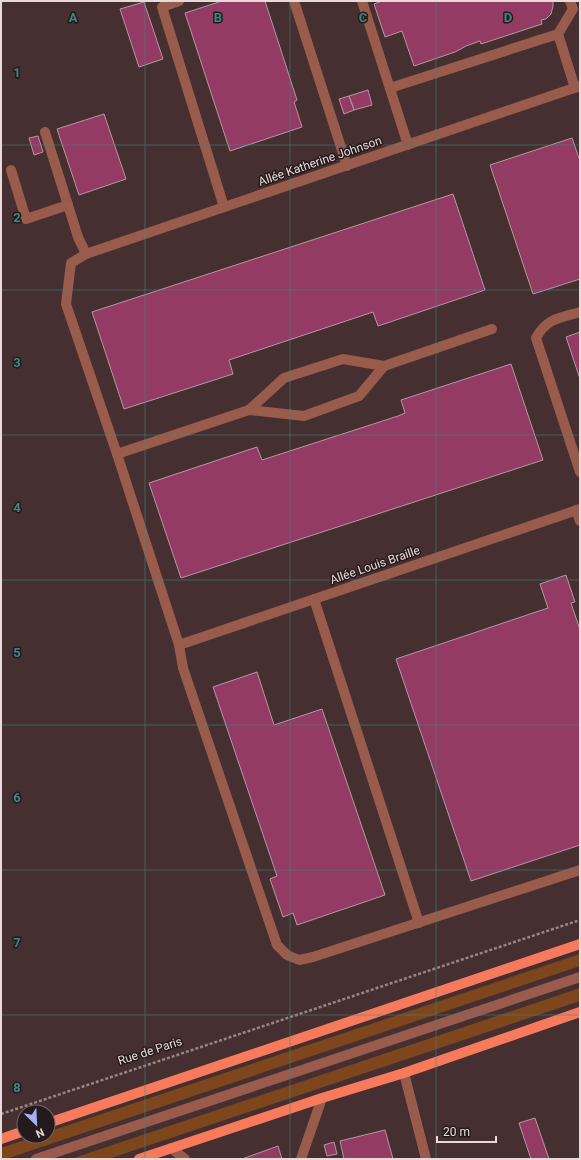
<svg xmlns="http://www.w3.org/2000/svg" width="581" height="1160" font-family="Roboto,sans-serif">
<rect width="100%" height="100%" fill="#462f30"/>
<g fill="#7e461d">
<path d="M580,954V966L6,1159H1V1148L37,1136H48V1132Z"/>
<path d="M580,988V1001L108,1159H71Z"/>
</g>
<g fill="#943b64" stroke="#b398a2">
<path d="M222,1H265L297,100L294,102L302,127L230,151L185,13Z"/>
<path d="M382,1H553V6L551,14L546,19L541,20L542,24L481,44L480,41L466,46L455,52L414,66L402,31L385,37L374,4Z"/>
<path d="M144,2L163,59L139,67L120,9Z"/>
<path d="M368,90L372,105L354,110L349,96Z"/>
<path d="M349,96L354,110L344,114L339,99Z"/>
<path d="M104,114L126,179L79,195L57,129Z"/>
<path d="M38,136L43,152L34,155L29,138Z"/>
<path d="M572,138L580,161V279L533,294L490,165Z"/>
<path d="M453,194L485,290L378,326L373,312L229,360L233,374L124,409L92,312Z"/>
<path d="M580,332V379L566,337Z"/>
<path d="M511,364L543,460L181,578L149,483L257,447L262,460L398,416L405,413L401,400Z"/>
<path d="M566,575L575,602L571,603L579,627L580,626V845L471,881L396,659L548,608L540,584Z"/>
<path d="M257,672L274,725L322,709L385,895L297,925L293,913L283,917L270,879L277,876L213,687Z"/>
<path d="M535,1118L549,1159H531L519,1123Z"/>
<path d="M385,1130L393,1159H344L340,1141Z"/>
<path d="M334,1142L337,1154L327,1156L324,1145Z"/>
<path d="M278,1146L282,1159H242Z"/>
</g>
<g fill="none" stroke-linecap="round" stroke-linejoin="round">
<path stroke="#988586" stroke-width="2.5" stroke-dasharray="3 2" stroke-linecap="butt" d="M1,1114L580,920"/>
<g stroke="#985b4c" stroke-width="10">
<path d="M179,1L162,7L224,207"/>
<path d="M294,1L347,166"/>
<path d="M362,1L408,145"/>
<path d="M558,34L573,9L570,1"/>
<path d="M580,86L86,254L71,263L66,304L117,454L179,645L183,668L277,945L287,955L299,960L313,957L580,870"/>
<path d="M390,88L558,34L575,88"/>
<path d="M45,132L78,237L86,254"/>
<path d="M11,170L26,219L68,205"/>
<path d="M580,312C560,318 547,318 536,338L580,472"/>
<path d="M249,410L284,378L343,359L384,366L492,329"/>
<path d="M117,454L249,410L304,416L359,396L384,366"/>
<path d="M576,510L580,521"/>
<path d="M314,599L419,923"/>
<path d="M179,645L580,509"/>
<path d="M404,1073L426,1159"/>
<path d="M171,1148L185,1159"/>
<path d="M36,1159L580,977"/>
<path d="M301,1159L322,1098"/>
</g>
<g stroke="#f77a5d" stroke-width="10">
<path d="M48,1123L580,944"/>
<path d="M1,1139L24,1131"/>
<path d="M139,1159L322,1098L404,1073L580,1012"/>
</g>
</g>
<path fill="none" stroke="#3a8a84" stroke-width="1" stroke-opacity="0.55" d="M145,1V1159M290,1V1159M436,1V1159M1,145H580M1,290H580M1,435H580M1,580H580M1,725H580M1,870H580M1,1015H580"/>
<g text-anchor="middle" stroke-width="3" stroke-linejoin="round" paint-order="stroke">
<g font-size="12" fill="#e8d9da" stroke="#251a1b">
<text transform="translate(320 161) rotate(-19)" y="4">Allée Katherine Johnson</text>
<text transform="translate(375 565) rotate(-19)" y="4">Allée Louis Braille</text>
<text transform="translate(150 1051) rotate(-18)" y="4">Rue de Paris</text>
</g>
</g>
<g font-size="13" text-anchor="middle" font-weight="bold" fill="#3a8a84" stroke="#251a1b" stroke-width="3" stroke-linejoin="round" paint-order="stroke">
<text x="73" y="22">A</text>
<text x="218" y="22">B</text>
<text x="363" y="22">C</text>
<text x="508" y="22">D</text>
<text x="17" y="77">1</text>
<text x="17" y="222">2</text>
<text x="17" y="367">3</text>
<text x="17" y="512">4</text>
<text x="17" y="657">5</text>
<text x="17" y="802">6</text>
<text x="17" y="947">7</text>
<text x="17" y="1092">8</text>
</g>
<rect width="581" height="1160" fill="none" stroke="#e8d9da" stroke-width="4"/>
<g transform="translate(36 1124) rotate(156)"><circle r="19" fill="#251a1b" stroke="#736667"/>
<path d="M0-3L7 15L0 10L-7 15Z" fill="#a2b2fd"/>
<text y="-6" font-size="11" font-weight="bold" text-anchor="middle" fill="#e8d9da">N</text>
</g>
<path d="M437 1136v6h59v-6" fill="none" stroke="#e8d9da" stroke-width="2"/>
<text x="443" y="1136" font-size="12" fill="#e8d9da" stroke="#251a1b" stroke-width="3" paint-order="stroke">20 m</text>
</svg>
